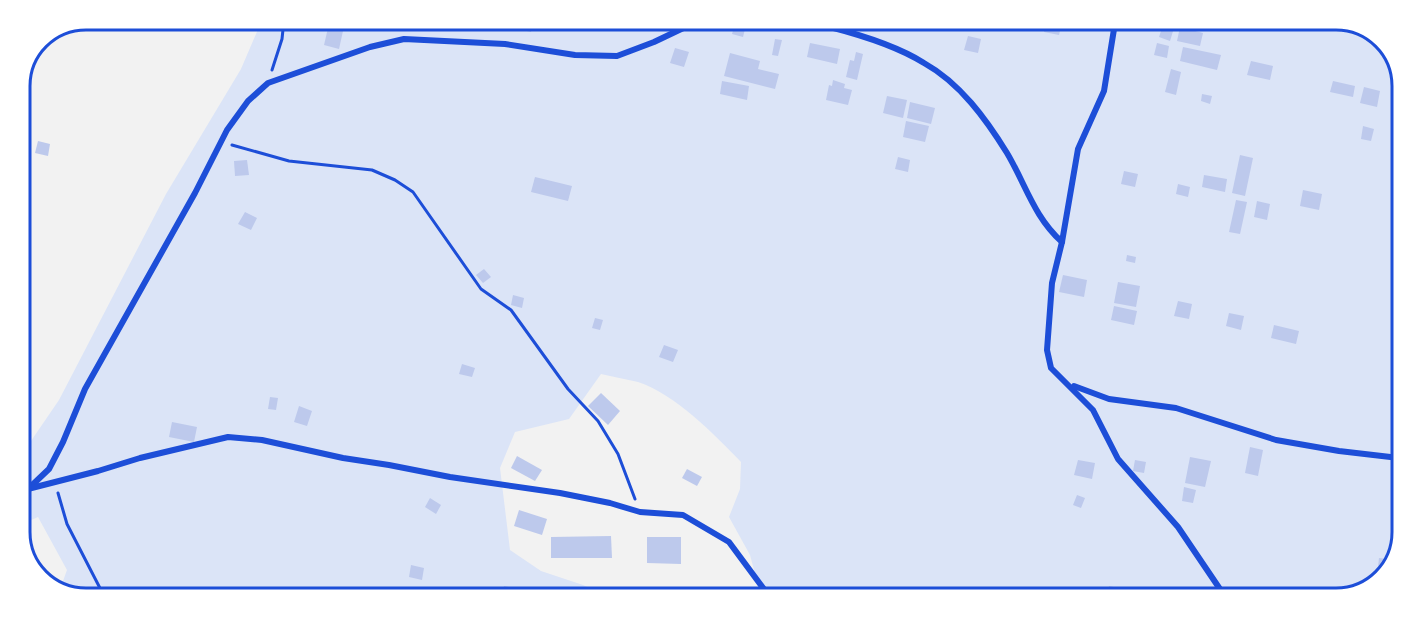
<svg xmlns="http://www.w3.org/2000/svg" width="1422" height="618" font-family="Lato,sans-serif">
<rect width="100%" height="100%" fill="#f2f2f2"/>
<path fill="#dbe4f7" d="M262,20L1361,24L1389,46L1402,81L1398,557L1373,587L1337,598L761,596L750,555L729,517L740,489L741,462C714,434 675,394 638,382C626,379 613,377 601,374L569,419L515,432L500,468L510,550L541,571L583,585L606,596L61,594L59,592L67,570L38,517L20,525V457L59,400L166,194L241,69Z"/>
<g fill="#bdc9ec">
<path d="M326,20H343L346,21L345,26Z"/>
<path d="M516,21H533L531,32L514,28Z"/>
<path d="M1046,23H1062L1059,35L1044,32Z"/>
<path d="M1163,25L1174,28L1170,41L1159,37Z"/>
<path d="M734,27L745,29L743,37L732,34Z"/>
<path d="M1180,27L1203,33L1200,46L1177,41Z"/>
<path d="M328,28L343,31L339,49L324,45Z"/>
<path d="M968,36L981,39L978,53L964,50Z"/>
<path d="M775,39L782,40L778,56L772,55Z"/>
<path d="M810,43L840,49L837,64L807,57Z"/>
<path d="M1157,43L1169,46L1167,58L1154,55Z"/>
<path d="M1183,47L1221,55L1217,70L1180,61Z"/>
<path d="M675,48L689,52L684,67L670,63Z"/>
<path d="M856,52L863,54L857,80L846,77L850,60L854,61Z"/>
<path d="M730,53L760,61L758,69L779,74L775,89L724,76Z"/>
<path d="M1251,61L1273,66L1270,80L1247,75Z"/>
<path d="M1171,69L1181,72L1176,95L1165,92Z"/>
<path d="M833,80L845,84L844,88L852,90L848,105L826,100L829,85L832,86Z"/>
<path d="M722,81L749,86L747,100L720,94Z"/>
<path d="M1333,81L1355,86L1353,97L1330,92Z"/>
<path d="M1364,87L1380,91L1377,107L1360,103Z"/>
<path d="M1202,94L1212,96L1210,104L1201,101Z"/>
<path d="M887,96L907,100L903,118L883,113Z"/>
<path d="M910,102L935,108L931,124L907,118Z"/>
<path d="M906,121L929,126L925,142L903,137Z"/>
<path d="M1363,126L1374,129L1371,141L1361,139Z"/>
<path d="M38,141L50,144L48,156L35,153Z"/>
<path d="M1240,155L1253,158L1245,196L1232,193Z"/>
<path d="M898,157L910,160L908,172L895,169Z"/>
<path d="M247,160L249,175L235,176L234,161Z"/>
<path d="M1124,171L1138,174L1135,187L1121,184Z"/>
<path d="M1204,175L1227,179L1225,192L1202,187Z"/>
<path d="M535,177L572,186L568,201L531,192Z"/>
<path d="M1178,184L1190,187L1188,197L1176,194Z"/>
<path d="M1303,190L1322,194L1319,210L1300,206Z"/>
<path d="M1236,200L1247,202L1240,234L1229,232Z"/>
<path d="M1257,201L1270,204L1267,220L1254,217Z"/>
<path d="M245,212L257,218L251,230L238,224Z"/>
<path d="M1127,255L1136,257L1135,263L1126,261Z"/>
<path d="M484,269L491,277L483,283L476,275Z"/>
<path d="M1063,275L1087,280L1084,297L1059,292Z"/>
<path d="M1118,282L1140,286L1136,307L1114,303Z"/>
<path d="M513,295L524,298L522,308L511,305Z"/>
<path d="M1178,301L1192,304L1189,319L1174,316Z"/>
<path d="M1114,306L1137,311L1134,325L1111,320Z"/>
<path d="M1229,313L1244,316L1241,330L1226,326Z"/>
<path d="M595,318L603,320L600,330L592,328Z"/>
<path d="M1274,325L1299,331L1296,344L1271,338Z"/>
<path d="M664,345L678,350L673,362L659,357Z"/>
<path d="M462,364L475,368L472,377L459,374Z"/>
<path d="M1398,371H1399V399L1393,398Z"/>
<path d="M601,393L620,411L608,425L588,406Z"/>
<path d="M270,397L278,398L276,410L268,409Z"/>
<path d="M299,406L312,411L307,426L294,422Z"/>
<path d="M172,422L197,427L194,442L169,437Z"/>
<path d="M1250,447L1263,450L1258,476L1245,473Z"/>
<path d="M517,456L542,470L535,481L511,468Z"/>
<path d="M1190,457L1211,461L1205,487L1185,483Z"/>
<path d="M1078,460L1095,463L1092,479L1074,475Z"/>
<path d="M1135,460L1146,462L1144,473L1133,471Z"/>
<path d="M687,469L702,477L697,486L682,478Z"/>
<path d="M1184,487L1196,490L1193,503L1182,501Z"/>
<path d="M1077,495L1085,498L1081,508L1073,505Z"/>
<path d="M430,498L441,505L436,514L425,507Z"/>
<path d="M519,510L547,519L542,535L514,526Z"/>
<path d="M611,536L612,558H551V537Z"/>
<path d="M647,537H681V564L647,563Z"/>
<path d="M1379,558L1387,559L1385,568L1378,567Z"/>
<path d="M411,565L424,568L422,580L409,577Z"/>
<path d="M504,586L520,589L519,595H502Z"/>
<path d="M1109,586L1132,591L1131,598H1106Z"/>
<rect x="654" y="587" width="13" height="9"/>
<path d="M1031,591L1044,594L1043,597H1029Z"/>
</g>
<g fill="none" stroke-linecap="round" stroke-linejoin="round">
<g stroke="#1d4ed8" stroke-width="3">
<path d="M272,70L282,39L284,20"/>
<path d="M232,145L289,161L372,170L395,180L413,192L481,289L511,310L568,389L598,421L618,454L635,499"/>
<path d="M58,493L67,524L103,594"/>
</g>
<g stroke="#1d4ed8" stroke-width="6">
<path d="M767,22L791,27H830L831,22"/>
<path d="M1115,23L1104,91L1078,149L1062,242L1052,283L1047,350L1051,368L1093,410L1118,459L1178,527L1226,598"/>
<path d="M830,27C861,35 897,46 924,63C960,83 986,119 1007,153C1026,185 1034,217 1062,242"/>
<path d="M1074,386L1109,399L1176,408L1276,440L1339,451L1399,458"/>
<path d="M28,489L49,469L63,442L85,389L195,193L227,130L248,101L268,83L370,47L404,39L505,44L575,55L617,56L654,42L696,22"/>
<path d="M20,491L98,471L140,458L228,437L262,440L343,458L389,465L450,477L560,493L610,503L640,512L683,515L729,542L769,596"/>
</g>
</g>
<path d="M0 0H1422V618H0ZM86 30H1336A56 56 0 0 1 1392 86V532A56 56 0 0 1 1336 588H86A56 56 0 0 1 30 532V86A56 56 0 0 1 86 30Z" fill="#fff" fill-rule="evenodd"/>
<path fill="none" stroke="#1d4ed8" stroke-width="3" d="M86 30H1336A56 56 0 0 1 1392 86V532A56 56 0 0 1 1336 588H86A56 56 0 0 1 30 532V86A56 56 0 0 1 86 30Z"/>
</svg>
